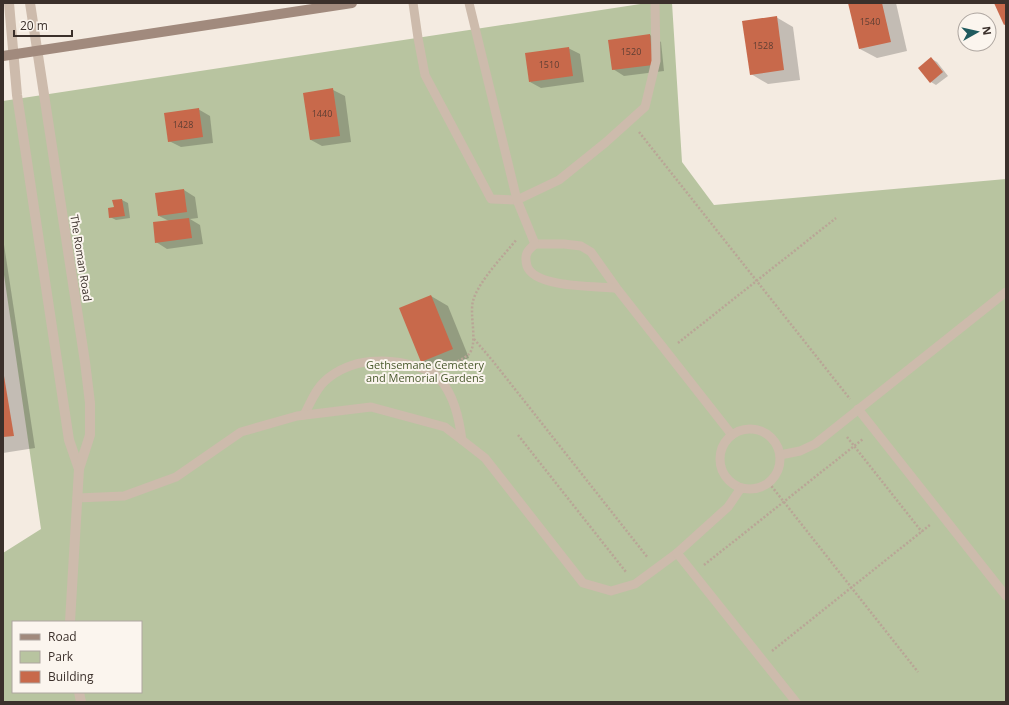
<svg xmlns="http://www.w3.org/2000/svg" width="1009" height="705" font-family="'Open Sans',sans-serif">
<rect width="100%" height="100%" fill="#f4ebe1"/>
<path fill="#b8c4a0" fill-rule="evenodd" d="M647,3H672L682,162L714,205L1006,179V702H3V553L41,529L3,268V101ZM13,622H141V692H13Z"/>
<g fill="#0003">
<path d="M849,3H896L907,51L877,58L860,49Z"/>
<path d="M776,17L793,27L800,80L768,84L751,74Z"/>
<path d="M650,35L661,42L664,71L624,76L613,69Z"/>
<path d="M568,48L580,54L584,82L541,88L530,82Z"/>
<path d="M932,59L937,62L948,76L936,85L931,82Z"/>
<path d="M333,90L345,96L351,142L322,146L311,140L305,94Z"/>
<path d="M198,109L210,116L213,143L181,147L169,141Z"/>
<path d="M184,190L195,197L198,218L190,219L200,225L203,244L167,249L156,242L169,221L159,216Z"/>
<path d="M122,200L128,203L130,218L116,220L110,217L115,208L114,201Z"/>
<path d="M3,238L35,448L3,453Z"/>
<path d="M431,296L448,306L469,358L438,371L422,361Z"/>
</g>
<g fill="#c8694b">
<path d="M848,3H882L891,42L859,49Z"/>
<path d="M994,3H1006V24L1004,25Z"/>
<path d="M777,16L784,70L750,75L742,21Z"/>
<path d="M650,34L653,65L612,70L608,40Z"/>
<path d="M569,47L573,76L529,82L525,53Z"/>
<path d="M931,57L943,72L930,83L918,68Z"/>
<path d="M333,88L340,136L310,140L303,93Z"/>
<path d="M199,108L203,137L168,142L164,113Z"/>
<path d="M184,189L187,212L158,216L155,193Z"/>
<path d="M122,199L125,216L109,218L108,208L114,207L112,200Z"/>
<path d="M189,218L192,238L155,243L153,222Z"/>
<path d="M431,295L453,349L421,362L399,308Z"/>
<path d="M3,370L14,436L3,437Z"/>
</g>
<g fill="none" stroke-linecap="round" stroke-linejoin="round">
<g stroke="#b9a596" stroke-width="2.5" stroke-dasharray="2 2" stroke-linecap="butt">
<path d="M639,132L850,399"/>
<path d="M474,339L492,360L648,558"/>
<path d="M678,343L836,218"/>
<path d="M447,367C453,363 462,360 468,355C479,345 469,316 473,301C478,282 504,255 517,239"/>
<path d="M518,435L626,572"/>
<path d="M847,437L922,532"/>
<path d="M769,483L918,672"/>
<path d="M704,565L863,439"/>
<path d="M772,651L931,524"/>
</g>
<g stroke="#cdbbac" stroke-width="9">
<path d="M413,3L418,38L425,75L491,199L517,200L559,180L605,143L645,107L656,61L655,3"/>
<path d="M469,3L517,200L535,244H564L581,246L591,252L618,290L732,435"/>
<path d="M535,244C532,247 528,250 527,253C525,257 526,262 527,266C535,288 595,286 616,288"/>
<path d="M858,409L1006,596"/>
<path d="M304,415C310,404 316,388 326,380C351,358 388,357 418,367C425,369 435,373 439,378C454,395 459,418 462,440"/>
<circle cx="750" cy="459" r="30"/>
<path d="M780,455L800,451L815,444L1006,292"/>
<path d="M77,498L124,496L176,477L241,432L297,416L371,407L445,427L462,440L485,458L583,583L611,591L635,584L677,553L728,507L741,488"/>
<path d="M677,553L796,702"/>
</g>
<g stroke="#cdbbac" stroke-width="10">
<path d="M9,3L17,95L69,440L79,469"/>
<path d="M30,3L85,362L90,403V435L79,469L70,622"/>
<path d="M79,692L81,702"/>
</g>
<path stroke="#a18a7d" stroke-width="10" d="M3,56L352,3"/>
</g>
<g text-anchor="middle" stroke-width="4" stroke-linejoin="round" paint-order="stroke">
<g font-size="9" fill="#5e3e33">
<text x="870" y="25">1540</text>
<text x="763" y="49">1528</text>
<text x="631" y="55">1520</text>
<text x="549" y="68">1510</text>
<text x="322" y="117">1440</text>
<text x="183" y="128">1428</text>
</g>
<g font-size="11" fill="#3b302b" stroke="#fbf5ee">
<text transform="translate(81 258) rotate(81)" y="4">The Roman Road</text>
</g>
<g font-size="11" fill="#4a5a2e" stroke="#fbf5ee">
<text x="425" y="369">Gethsemane Cemetery<tspan x="425" dy="13">and Memorial Gardens</tspan></text>
</g>
</g>
<rect width="1009" height="705" fill="none" stroke="#3b302b" stroke-width="8"/>
<rect x="12" y="621" width="130" height="72" fill="#fbf5ee" stroke="#aea6a0"/>
<rect x="20" y="634" width="20" height="6" fill="#a18a7d" stroke="#aea6a0"/>
<text x="48" y="641" font-size="12" fill="#3b302b">Road</text>
<rect x="20" y="651" width="20" height="12" fill="#b8c4a0" stroke="#aea6a0"/>
<text x="48" y="661" font-size="12" fill="#3b302b">Park</text>
<rect x="20" y="671" width="20" height="12" fill="#c8694b" stroke="#aea6a0"/>
<text x="48" y="681" font-size="12" fill="#3b302b">Building</text>
<g transform="translate(977 32) rotate(82)"><circle r="19" fill="#fbf5ee" stroke="#aea6a0"/>
<path d="M0-3L7 15L0 10L-7 15Z" fill="#1f5a5e"/>
<text y="-6" font-size="11" font-weight="bold" text-anchor="middle" fill="#3b302b">N</text>
</g>
<path d="M14 30v6h58v-6" fill="none" stroke="#3b302b" stroke-width="2"/>
<text x="20" y="30" font-size="12" fill="#3b302b" stroke="#fbf5ee" stroke-width="3" paint-order="stroke">20 m</text>
</svg>
